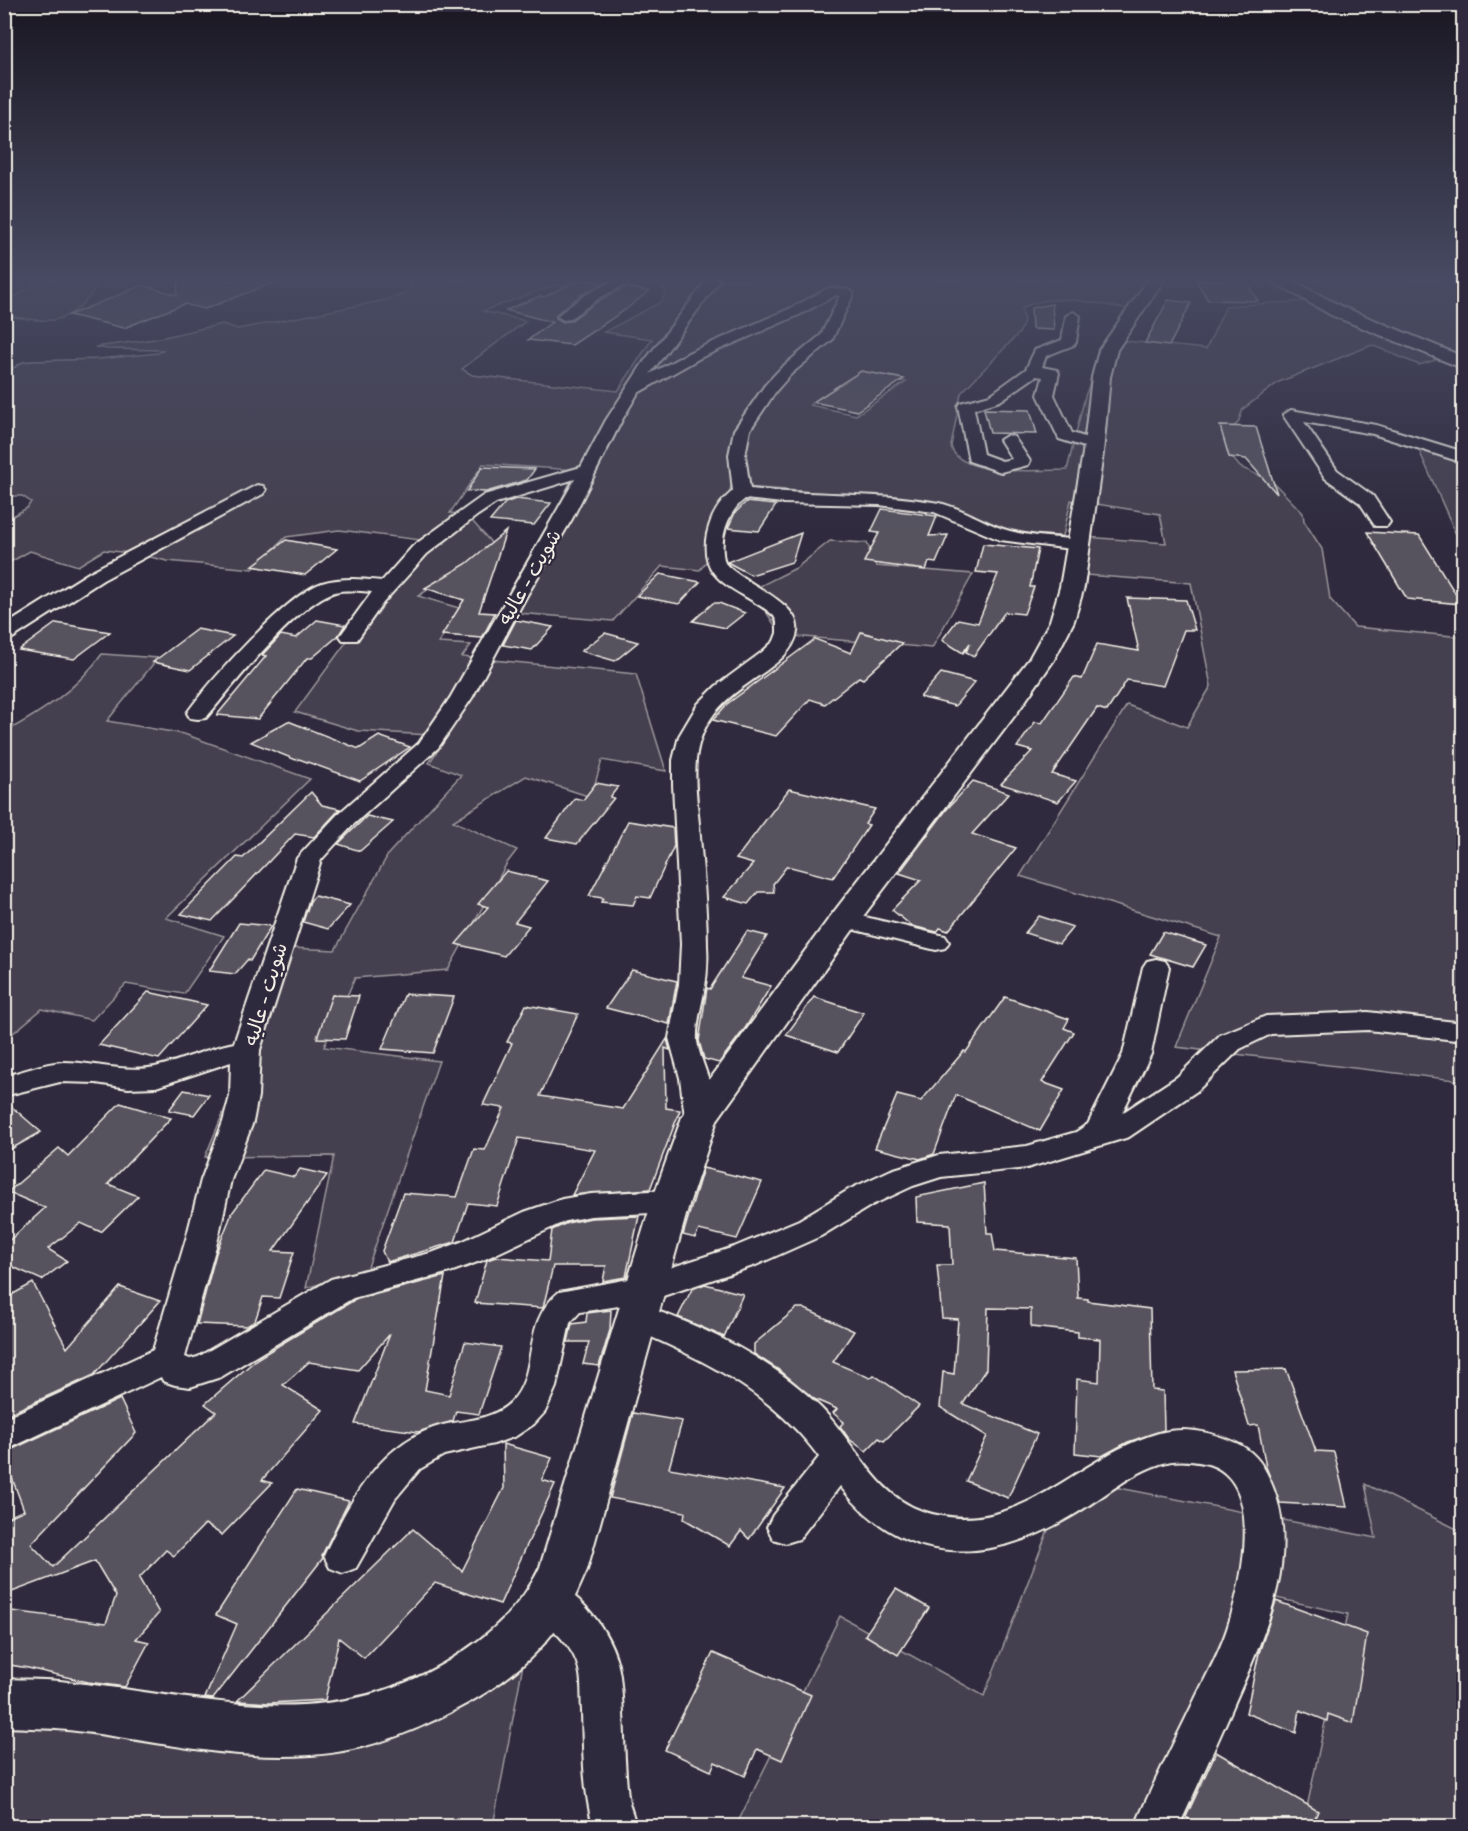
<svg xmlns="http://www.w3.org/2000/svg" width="1468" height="1831" font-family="'Patrick Hand','Playpen Sans Arabic',sans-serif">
<rect width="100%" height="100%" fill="#2f2a3d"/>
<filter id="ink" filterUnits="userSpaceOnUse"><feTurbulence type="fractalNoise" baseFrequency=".0167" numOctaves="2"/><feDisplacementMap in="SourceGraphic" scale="12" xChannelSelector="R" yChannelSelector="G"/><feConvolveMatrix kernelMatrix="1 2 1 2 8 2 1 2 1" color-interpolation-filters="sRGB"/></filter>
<g filter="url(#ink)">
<g fill="#454050" stroke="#9c989c" stroke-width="1.5" fill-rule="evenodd">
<path d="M40,280H99C92,297 72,318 53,320C38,322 19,317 5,316V304Z"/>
<path d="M407,280H599L550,287L483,311L526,321L462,369L472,375L618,391L652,339L604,332L661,302L667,290L655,283L657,280H1161L1133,310C1097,304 1057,291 1022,308L1024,321L1020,332L961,393L951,446C958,478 1042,470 1067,470L1085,396L1107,339L1206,349L1226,306L1305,301L1279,280H1463V352L1419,365L1372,345L1279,382L1243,409L1238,423L1233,427L1231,456L1240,467L1273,482L1303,513L1304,521L1322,549L1330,599L1355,627L1463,637V1081L1176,1047L1221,937L1020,876L1127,705L1187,727L1211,686L1191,583L1086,575V537L1166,543L1160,514L1071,500L1063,536L1033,535L1004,529L897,498L731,486L713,553L700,570L662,566L613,621L507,612L576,470L483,464L450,513L466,514L495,547L418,596L459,608L439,643L471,645L462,657L636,674L666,771L602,760L591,797L526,776L453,821L517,850L507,863L448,970L355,978L324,1047L439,1061L367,1270L306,1288L334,1156L205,1157L291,948L335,950L389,853L461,775L429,763L448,736L358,731L295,712L421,540L339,530L286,537L253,569L167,561L138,554L104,550L78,566L30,551L5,565L4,521L27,508L31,502L22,496H5V373L23,362L31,361L99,359L158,353L163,350L107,349L95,347L155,339L222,324L238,329L386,300L404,294L411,286ZM861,372L906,382L856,415L810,405Z"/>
<path d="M1418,448L1463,454V550Z"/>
<path d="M830,541L867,543L876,566L973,574L932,648L781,635L752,590L796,568Z"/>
<path d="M102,654L158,658L107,721L184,734L310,779L166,918L224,936L184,994L126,984L92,1020L42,1009L5,1040V732C42,712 77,689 102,654Z"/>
<path d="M1068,1478L1376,1538L1365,1484L1463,1532V1826H1303L1348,1614L1245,1591L1150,1826H736L840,1616L984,1696Z"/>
<path d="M528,1637L493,1826H5L4,1694L352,1722Z"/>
</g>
<g fill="#56525f" stroke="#f4f1e8" stroke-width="1.5">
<path d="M178,280H275V282L205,309L184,304L124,328L69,315L143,285L177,295Z"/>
<path d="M578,280L604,283L581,295L556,314V318L563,322L570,321L600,300L625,287L649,291L625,310L572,345L528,340L552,322L506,310L540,296L544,297Z"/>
<path d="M1196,280H1245L1258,301L1208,300Z"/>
<path d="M1168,300L1191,303L1169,346L1145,343Z"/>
<path d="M1052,304L1054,330L1032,329L1031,308Z"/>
<path d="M861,371L904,379L857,411L813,402Z"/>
<path d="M984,409L1030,410L1037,434L990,433Z"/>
<path d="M1220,426L1256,427L1277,494L1246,459L1229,457Z"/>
<path d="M482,467L535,469L527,480L486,492L467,491Z"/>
<path d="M516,499L551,503L534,525L490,521L505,503Z"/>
<path d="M746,502L776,505L759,531L728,528L735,513Z"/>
<path d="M882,509L937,516L929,536L948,535L936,563L929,562L926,570L864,562L879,533L871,532Z"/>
<path d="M506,531L479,612L495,613L482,638L442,635L464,600L425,588L466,564Z"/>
<path d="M1367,532L1419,535L1462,604L1407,599Z"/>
<path d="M801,533L792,562L751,575L727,562Z"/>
<path d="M286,540L337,549L305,575L252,566Z"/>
<path d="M983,544L1038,549L1030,587H1034L1024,614L1005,612L974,656L966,652L970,643L963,653L942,640L958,619L978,623L998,574L976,572Z"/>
<path d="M660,574L700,582L679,604L637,596Z"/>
<path d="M1127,598L1186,600L1195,630H1184L1163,686L1127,680L1107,711L1097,708L1052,774L1076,781L1058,802L1001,784L1032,751L1017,747L1035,722L1042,723L1074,677L1082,679L1097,644L1139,651Z"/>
<path d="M713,603H719L745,613L726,628L693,621Z"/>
<path d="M317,620L345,625L338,636L312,658H307L258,719L217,715L266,656L262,655L281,635L296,638Z"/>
<path d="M516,620L553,627L532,650L503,645Z"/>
<path d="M56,623L110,632L74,659L19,650Z"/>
<path d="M197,629L233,636L190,670L153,662Z"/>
<path d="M861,632L902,643L863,679L859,677L825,704L810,699L776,736L713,720L727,704L815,639L851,653Z"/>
<path d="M605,633L638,642L615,661L581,651Z"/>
<path d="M941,673L975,682L955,706L920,697Z"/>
<path d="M288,721L359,749L379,736L410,747L360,781L299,759L296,760L251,742Z"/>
<path d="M973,781L1009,793L972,834L1016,848L948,931L940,928L937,932L912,926L892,910L921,880L899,873L947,809Z"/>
<path d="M596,783L618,787L610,797L614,798L577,844L546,838L575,798L583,800Z"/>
<path d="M789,789L875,809L865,824L869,825L833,878L787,866L773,884L774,892H758L748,904L724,897L753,864L736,859Z"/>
<path d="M311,792L322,805L340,809L314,837L295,834L212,921L181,914L237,857L243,858Z"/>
<path d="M367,816L393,822L360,851L338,844Z"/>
<path d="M628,821L673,828L674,846L650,898L637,896L633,905L601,902L603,898L589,896Z"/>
<path d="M506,871L548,881L515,922L529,926L504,956L456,944L488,907L478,904Z"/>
<path d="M315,896L350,905L328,929L303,922L310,901Z"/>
<path d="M1039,916L1073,927L1059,944L1025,933Z"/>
<path d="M239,923L271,926L250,961L248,959L235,974L209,971Z"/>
<path d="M747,931L767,936L741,978L771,986L746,1027L719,1063L704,1059L699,1041L707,988L710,989Z"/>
<path d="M1163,932L1206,945L1193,967L1150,954Z"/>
<path d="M632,970L677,981L669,1024L606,1008Z"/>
<path d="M148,992L207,1005L159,1059L99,1045Z"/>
<path d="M405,994L454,997L433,1053L382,1049Z"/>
<path d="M332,995L359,996L345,1039L317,1038Z"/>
<path d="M814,997L864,1013L838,1052L786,1035Z"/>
<path d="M1005,997L1069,1019L1064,1028L1074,1032L1042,1082L1064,1090L1040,1131L956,1095L934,1154L920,1159L875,1148L897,1095L921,1101L964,1051L966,1052Z"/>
<path d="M526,1005L578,1014L540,1096L623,1109L667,1039L670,1050L665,1048L666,1108L680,1110L650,1189L572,1195L595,1150L519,1138L497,1206L468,1203L455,1242L387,1262L382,1251L403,1193L457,1197L474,1149L485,1150L504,1108L483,1105L512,1043L507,1042Z"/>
<path d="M184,1090L209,1095L194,1115L169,1110Z"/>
<path d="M4,1100L41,1132L4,1153Z"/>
<path d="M120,1103L171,1118L108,1184L138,1196L101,1232L81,1223L48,1249L67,1261L42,1280L4,1263V1245L45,1208L8,1192L59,1148L68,1156Z"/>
<path d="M703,1168L762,1182L737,1239L699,1230L695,1238L683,1235Z"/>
<path d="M300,1169L327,1175L273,1251L294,1252L279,1298L263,1297L255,1321L247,1326L197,1324L216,1253L232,1213L264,1170L294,1177Z"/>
<path d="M984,1183L987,1233H992L995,1251L1076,1258L1078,1298L1088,1299V1301L1150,1309L1152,1390L1163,1391L1164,1430L1128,1442L1102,1456L1075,1453L1077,1379L1099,1382L1100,1339L1078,1337V1332L1031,1327V1309L988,1308L986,1369L963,1404L1037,1434L1008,1498L966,1481L987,1436L940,1407L943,1372L954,1374L958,1319L942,1318L937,1265H952L950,1224L917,1222L916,1197Z"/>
<path d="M639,1216L626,1277L603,1281L606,1266H553L543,1308L475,1303L487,1260L496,1257L548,1261L552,1230L567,1223L591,1218Z"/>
<path d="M445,1276L425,1390L449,1395L465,1342L501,1347L479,1414L456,1411L453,1421L418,1432L355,1424L390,1334L358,1370L309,1362L283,1385L323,1410L262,1480L272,1483L222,1535L205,1524L174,1556L166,1550L139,1578L159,1613L136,1639L149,1642L125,1687L88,1682L28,1668L4,1664V1610L106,1623L116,1596L95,1561L4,1595V1519L24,1510L9,1470L4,1476V1453L120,1399L136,1433L31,1544L53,1567L216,1412L205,1404L258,1358L354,1300Z"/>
<path d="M33,1283L67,1348L120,1287L160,1301L94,1375L4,1416V1299Z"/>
<path d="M705,1284L743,1294L724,1337L678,1317L692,1289Z"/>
<path d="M797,1308H803L854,1331L833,1362L870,1378L874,1375L919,1406L884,1441L879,1438L866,1451L849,1439L840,1426L844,1422L833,1413L837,1409L814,1399L782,1372L754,1354V1344Z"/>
<path d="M611,1310L610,1330L599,1366L583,1364L589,1342H568L572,1324L586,1322L587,1313Z"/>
<path d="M1286,1369L1316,1451L1334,1452L1347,1507L1280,1503L1266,1467L1258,1425L1249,1426L1232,1370Z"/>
<path d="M633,1413L682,1421L669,1468L785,1488L749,1539L741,1531L730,1546L684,1519L685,1512L610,1498Z"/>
<path d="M503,1444L552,1458L542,1480L555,1484L500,1604L435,1583L364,1658L339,1638L325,1700L269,1703L237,1701L413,1529L462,1571L504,1488Z"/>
<path d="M297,1489L349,1501L322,1555L323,1558L213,1699L205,1698L237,1624L216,1615Z"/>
<path d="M896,1589L929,1608L898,1655L865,1635Z"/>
<path d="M1276,1601L1367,1634L1353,1723L1328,1714L1327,1721L1300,1710L1296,1733L1246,1713L1259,1653Z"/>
<path d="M713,1653L811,1695L782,1760L757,1749L745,1776L715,1762L711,1771L665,1750Z"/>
<path d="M1216,1752L1318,1811L1311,1827H1201L1186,1817Z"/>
</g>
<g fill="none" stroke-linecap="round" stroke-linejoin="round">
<g stroke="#f4f1e8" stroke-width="4">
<g id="minor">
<path d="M4,280H12V281L5,285Z"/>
<path d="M614,280H633L599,298L569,319L564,320L557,316L582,297Z"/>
<path d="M707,280H720L650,374L690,352L789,309L829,288L847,289L854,293L832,340L791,374L776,391L750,430L745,455L750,489C811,496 873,492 933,502C961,506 984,524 1010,531C1032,537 1057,537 1079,540L1085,541L1088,545L1085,549L1079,550L1000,540L934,512L879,505L782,503L745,499C727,512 718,541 725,563C741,583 802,602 797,632C789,678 704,683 696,760C694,781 697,802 699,824C702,864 707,905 707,946C708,961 707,977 704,992C701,1008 696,1025 697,1041C700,1065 724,1101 710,1124L700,1127L690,1124L685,1117L680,1078L669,1038L679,984L681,944L673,785V760L679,736L698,704L716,686L762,652L774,641L777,633V622L774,616C742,588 697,585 707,534C711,516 719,502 733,491L729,455L734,430L765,385L781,368L821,335L840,296L836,295L799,315L700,358L638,393L622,420L572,519L526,597L472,698L438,748L353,825L321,860L260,1050L258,1096L253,1122L231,1180L218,1239L185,1357L190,1359L198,1357L331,1279L434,1252L461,1242L524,1212L562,1199L591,1194L671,1190L682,1193L687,1201L682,1209L671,1212L591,1216L566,1221L483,1260L450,1272L353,1298L221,1377L190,1387L175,1385L163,1381L161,1377L4,1451V1419L153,1350L186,1239L201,1180L223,1122L230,1096L231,1062L156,1087L128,1088L96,1083L60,1082L4,1096V1076C23,1072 44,1063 63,1062C93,1062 125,1073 155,1067C182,1061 207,1048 234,1043L297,858L337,815L419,743L450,698L575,479L496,503L478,515L427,554L383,603L357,640H343L340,636L372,592C360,591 347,589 335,592C298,602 232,687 206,718L198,719L190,718L187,713C209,681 288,594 322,583C342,577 362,579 382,581L413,546L484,495L581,467L606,420L643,363Z"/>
<path d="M1073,312L1080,316L1076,342L1074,345L1046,356L1042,367L1057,370L1059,373L1054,395L1072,433L1100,442L1102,445L1100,448L1094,450L1059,439L1038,395L1043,377L1036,376L1000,401L974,409L983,454L1002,461L1012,459L1000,440L1008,435L1014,437L1030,461L1028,465L1001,472L969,461L958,406L960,403L990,395L1026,369L1035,350L1062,340L1066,316Z"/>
<path d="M1291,410L1376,425L1464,452V463L1373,434L1304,422L1337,470L1373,496L1390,522L1387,526H1375L1360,503L1325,478L1283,415Z"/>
<path d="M257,485L263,486L266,490L263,494L103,580L11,639L4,641V626L90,572Z"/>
<path d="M844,912L945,936L949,942L945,948L936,950L835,925L831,920L835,915Z"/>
<path d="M1156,959L1165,961L1169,967L1151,1054L1122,1113L1177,1077L1220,1035L1266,1016L1368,1012L1464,1023V1041L1368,1030L1271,1034L1240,1049L1197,1091L1129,1137L1027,1168L941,1177L913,1186L872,1205L821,1236L756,1265L645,1302L580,1312L570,1323L556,1387L545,1412L534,1424L516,1436L494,1444L444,1455L420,1469L395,1499L356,1568L343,1573L330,1568L324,1556C349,1502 380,1441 443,1425C466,1420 493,1420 511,1402C540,1373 520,1324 559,1292L645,1276L734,1247L799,1220L850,1189L891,1170L939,1155L1027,1146L1076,1132L1088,1124L1123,1054L1143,967L1147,961Z"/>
<path d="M637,1304C701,1325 773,1359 821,1408C854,1441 875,1495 922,1511C1019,1543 1075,1456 1159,1433C1185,1426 1212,1432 1236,1443C1252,1450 1262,1462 1269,1478C1305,1554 1262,1640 1232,1709C1215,1748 1197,1787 1179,1826H1135C1153,1783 1175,1741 1195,1699C1206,1676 1219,1653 1227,1629C1241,1586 1268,1477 1204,1463C1190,1460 1173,1459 1160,1464C1127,1475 1100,1500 1070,1517C986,1566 903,1566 840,1486L799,1539L786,1543L773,1539L767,1527L773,1515L819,1457C772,1392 698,1356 625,1326L620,1317L625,1308Z"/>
<path d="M549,1581C585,1595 615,1638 620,1676C625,1716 623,1756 628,1796C629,1806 634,1816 636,1826H593C583,1788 583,1750 582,1711C581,1699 582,1686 580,1674C574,1639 543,1628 530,1599L535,1586Z"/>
</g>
</g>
<g stroke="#f4f1e8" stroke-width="4">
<g id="major">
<path d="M1148,280H1164L1117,350L1110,377L1103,453L1084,587L1074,621L1054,660L1019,710L855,927L717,1120L690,1201L587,1570C580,1585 574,1601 565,1615C539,1658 497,1689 453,1711C409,1734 361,1752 311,1755C229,1761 149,1739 68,1730C47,1728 26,1728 4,1727V1679C26,1680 47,1679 68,1682C210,1697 332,1739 461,1653C494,1631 524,1602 540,1567L652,1201L682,1117L833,913L1029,659L1050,621L1060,587L1083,453L1092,377L1099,350Z"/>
<path d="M1270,280H1291L1343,307L1464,357V369L1331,315Z"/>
</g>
</g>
<use href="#minor" fill="#2f2a3d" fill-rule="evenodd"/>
<use href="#major" fill="#2f2a3d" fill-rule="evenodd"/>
</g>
</g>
<linearGradient id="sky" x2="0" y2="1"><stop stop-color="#1a1722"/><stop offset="0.52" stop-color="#474a62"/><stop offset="1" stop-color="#474a62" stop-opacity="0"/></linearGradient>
<rect width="1468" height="536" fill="url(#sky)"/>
<g text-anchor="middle" stroke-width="4.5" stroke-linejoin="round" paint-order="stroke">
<g font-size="20" fill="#f4f1e8" stroke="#2f2a3d">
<text transform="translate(529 577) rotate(-60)" y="7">شويت - عاليه</text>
<text transform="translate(265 994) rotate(-73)" y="7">شويت - عاليه</text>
</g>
</g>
<rect width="1468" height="1831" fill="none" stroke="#2f2a3d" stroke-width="24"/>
<rect x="12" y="12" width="1444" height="1807" fill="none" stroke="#f4f1e8" stroke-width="2" filter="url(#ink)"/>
</svg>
